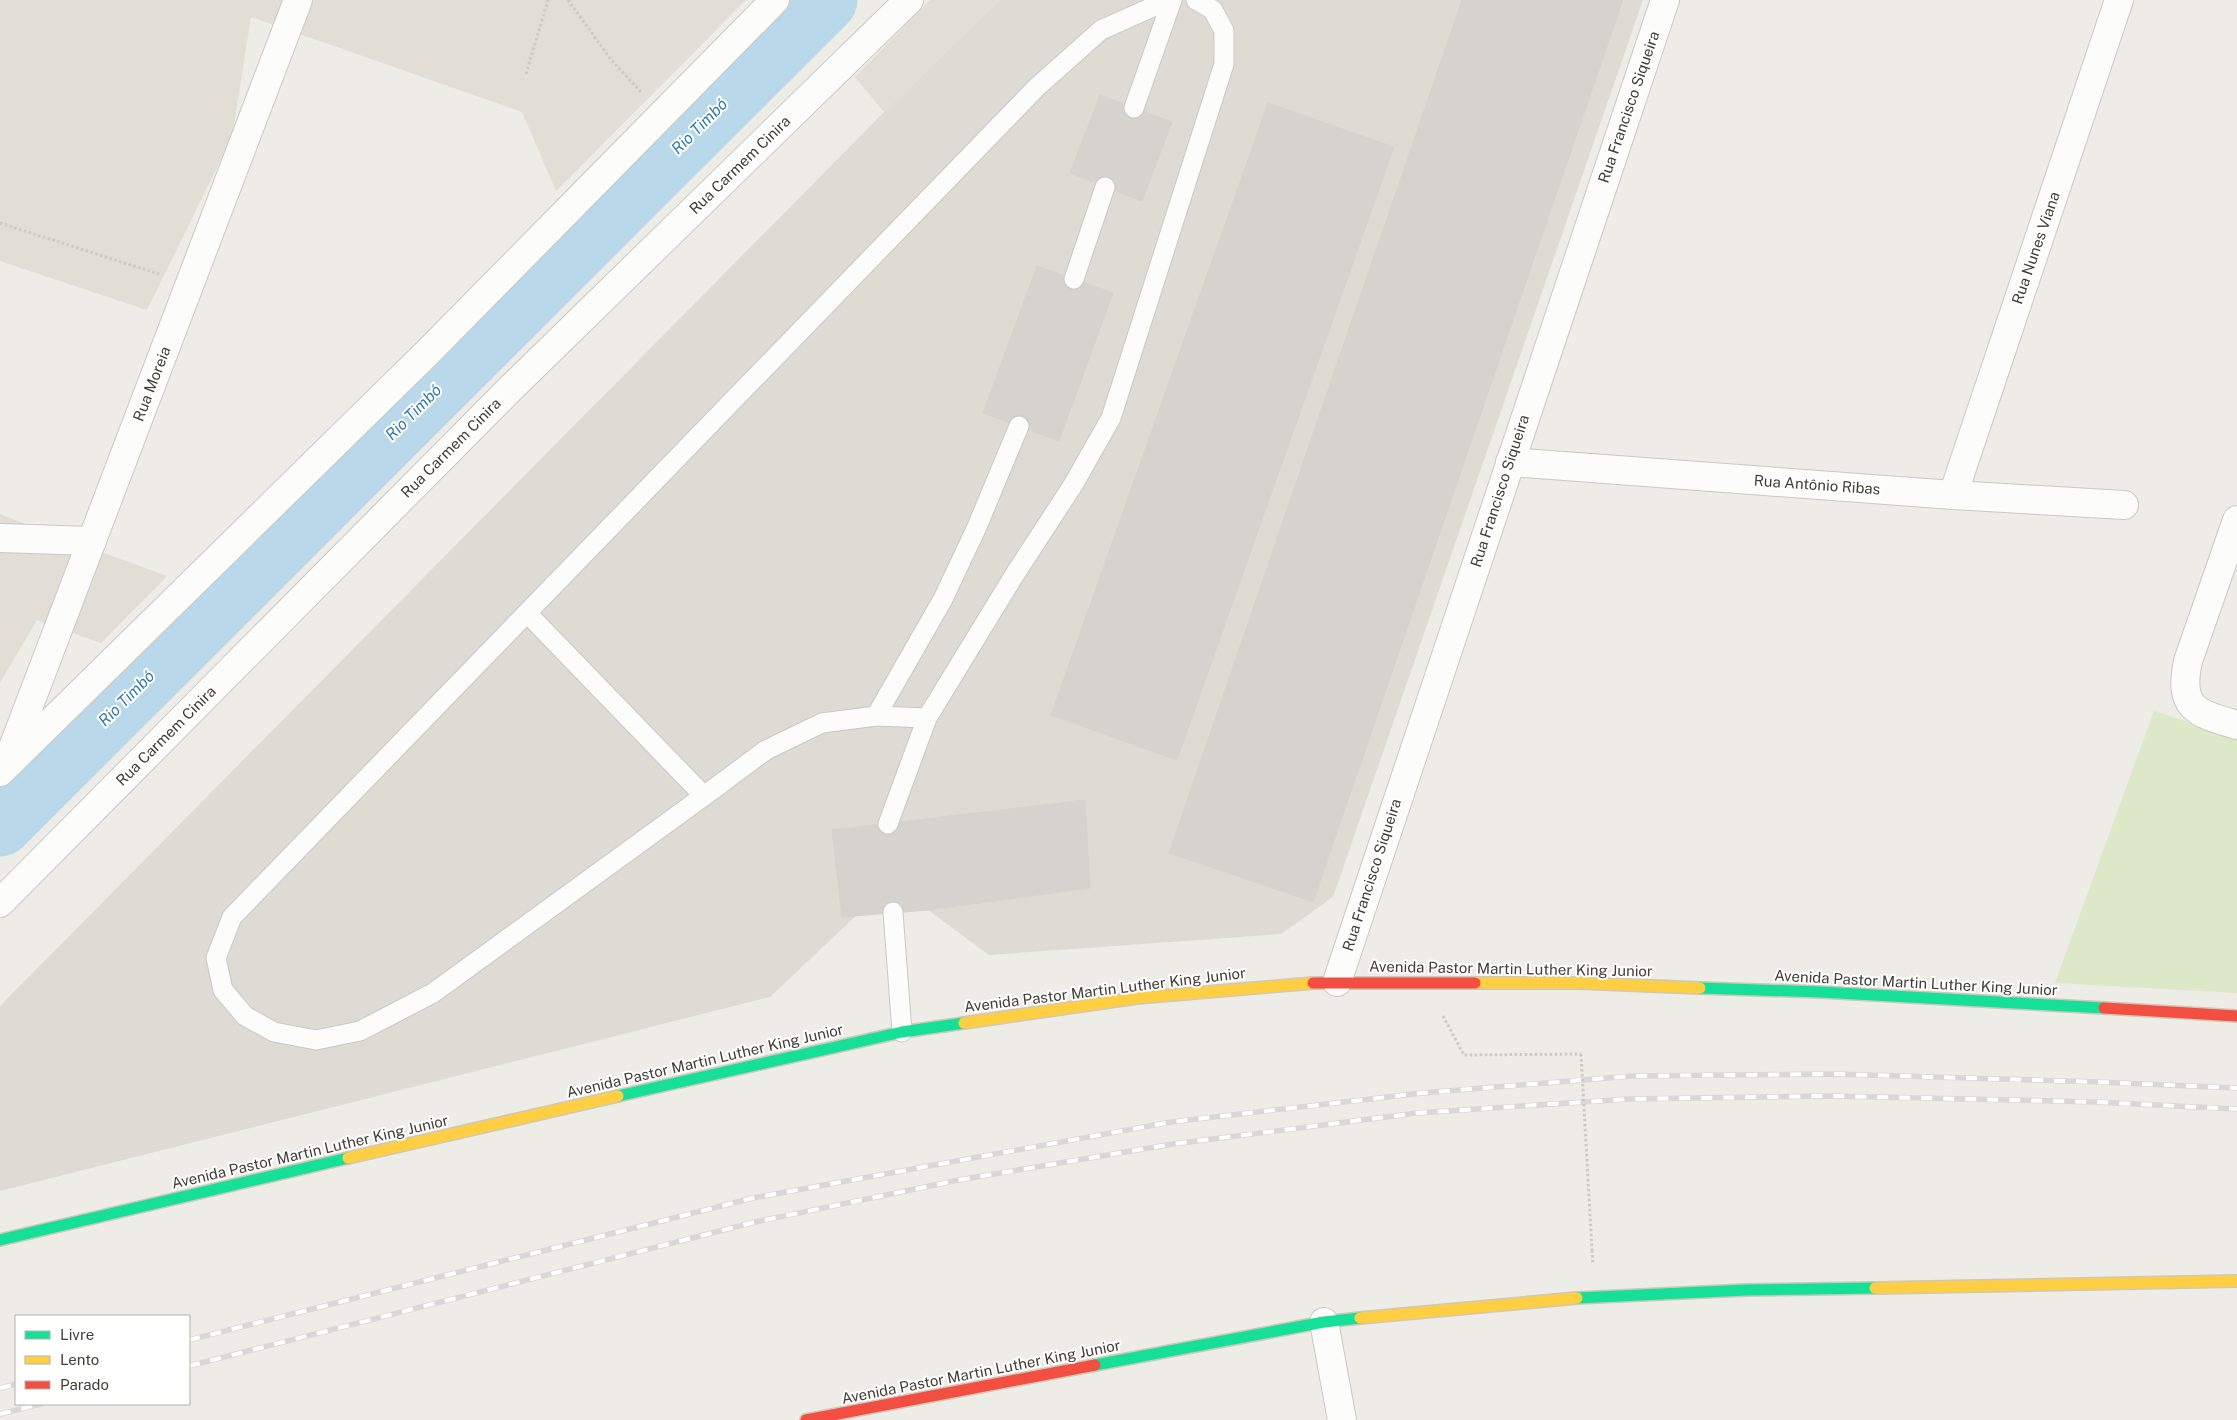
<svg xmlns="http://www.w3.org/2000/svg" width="2237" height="1420" font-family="'Public Sans',sans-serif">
<rect width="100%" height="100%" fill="#eeece7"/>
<g fill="#e2ded5">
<path d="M0,0H746L556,191L522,112L251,17L232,137L147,310L0,261Z"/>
<path d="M930,0H1000L884,112L855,77Z"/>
<path d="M0,514L33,527L167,576L101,643L37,620L0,683Z"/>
</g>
<path fill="#dedbd5" d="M1000,0H1643L1333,897L1281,934L989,955L928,910L858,914L770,997L0,1191V1006L884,112Z"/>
<path fill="#dce8c8" d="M2154,711L2237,738V993L2055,983Z"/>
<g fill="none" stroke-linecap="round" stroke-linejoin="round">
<path stroke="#b9d8ea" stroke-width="65" d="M0,824L825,0"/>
</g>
<g fill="#d6d3ce" stroke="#d6d3cd">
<path d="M1462,0H1623L1313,902L1169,853Z"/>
<path d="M1100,95L1172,122L1142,201L1070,173Z"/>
<path d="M1268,103L1394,147L1177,760L1051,715Z"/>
<path d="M1037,266L1113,293L1059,441L983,413Z"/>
<path d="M1085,800L1090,888L928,910L842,917L832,830Z"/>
</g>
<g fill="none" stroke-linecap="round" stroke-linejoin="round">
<g stroke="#cac8c3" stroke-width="21">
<g id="lane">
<path d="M1134,108L1172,0"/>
<path d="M1074,279L1105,187"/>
<path d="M527,613L704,796L766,750L822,723L876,716L927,718"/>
<path d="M876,716L943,599L976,529L1019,426"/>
<path d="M704,796L433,993L360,1031L316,1040L274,1032L245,1016L223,990L216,958L232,917L1037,87L1101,30L1168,0"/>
<path d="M888,824L927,718L1015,574L1073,485L1111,418L1224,64V31L1213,10L1196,0"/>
<path d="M893,912L902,1032"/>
</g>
</g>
<g stroke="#cac8c3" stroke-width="30">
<g id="street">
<path d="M1510,462L1953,495L2124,505"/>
<path d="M1953,495L2119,0"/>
<path d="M2237,520L2188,661C2178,709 2196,713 2237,725"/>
<path d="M0,538L92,541"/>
<path d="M9,758L298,0"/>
<path d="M0,772L429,351L775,0"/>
<path d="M0,903L509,390L909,0"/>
<path d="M1337,982L1665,0"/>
<path d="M1324,1322L1342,1420"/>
</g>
</g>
<g stroke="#d0c7b6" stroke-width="14">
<g id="fast">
<path d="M1700,988L1821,992L2104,1008"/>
<path d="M618,1096L902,1032L964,1023"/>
<path d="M0,1240L348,1158"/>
<path d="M1577,1298L1746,1290L1875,1288"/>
<path d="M1095,1365L1324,1322L1360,1318"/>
</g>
</g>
<g stroke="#d0c7b6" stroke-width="14">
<g id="slow">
<path d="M1475,983H1579L1700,988"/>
<path d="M964,1023L1137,998L1313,983"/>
<path d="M348,1158L618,1096"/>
<path d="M1875,1288L2237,1281"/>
<path d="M1360,1318L1577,1298"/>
</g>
</g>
<g stroke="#d0c7b6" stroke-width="14">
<g id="jam">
<path d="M1313,983H1475"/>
<path d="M2104,1008L2237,1016"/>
<path d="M806,1420L1095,1365"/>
</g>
</g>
<g stroke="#cccac6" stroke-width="3" stroke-dasharray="2.5 2.5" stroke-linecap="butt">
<path d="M568,0L612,61L641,92"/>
<path d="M526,74L548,0"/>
<path d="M0,223L159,274"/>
<path d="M1443,1016L1464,1055L1581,1054"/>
<path d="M1592,1250L1593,1265"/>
</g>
<use href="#lane" stroke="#fcfcfb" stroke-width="19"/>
<use href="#street" stroke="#fcfcfb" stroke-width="28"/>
<use href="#fast" stroke="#16e098" stroke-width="11"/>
<use href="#slow" stroke="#ffcf43" stroke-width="11"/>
<use href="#jam" stroke="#f24e42" stroke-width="11"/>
<g stroke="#d8d8d7" stroke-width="5.5">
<g id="rail">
<path d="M189,1340L753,1198L1171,1122L1422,1093L1632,1076L1835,1074L2098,1082L2237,1088"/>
<path d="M189,1366L755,1222L959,1180L1173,1144L1417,1113L1628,1099L1830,1096L2096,1102L2237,1109"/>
<path d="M0,1388L16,1384"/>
<path d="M0,1414L41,1404"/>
</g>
</g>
<use href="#rail" stroke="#fff" stroke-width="4" stroke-dasharray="11" stroke-linecap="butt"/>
<path stroke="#cccac6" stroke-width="3" stroke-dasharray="2.5 2.5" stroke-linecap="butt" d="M1581,1054L1592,1250"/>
</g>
<g text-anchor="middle" stroke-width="4" stroke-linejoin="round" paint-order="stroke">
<g font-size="15" fill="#433d34" stroke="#fff">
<text transform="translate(1629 107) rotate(-71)" y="5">Rua Francisco Siqueira</text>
<text transform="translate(740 165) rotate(-44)" y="5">Rua Carmem Cinira</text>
<text transform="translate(2036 248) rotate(-71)" y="5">Rua Nunes Viana</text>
<text transform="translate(152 384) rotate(-69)" y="5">Rua Moreia</text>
<text transform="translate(451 448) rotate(-45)" y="5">Rua Carmem Cinira</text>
<text transform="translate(1817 485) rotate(4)" y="5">Rua Antônio Ribas</text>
<text transform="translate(1500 491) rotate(-72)" y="5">Rua Francisco Siqueira</text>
<text transform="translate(166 736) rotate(-45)" y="5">Rua Carmem Cinira</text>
<text transform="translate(1372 875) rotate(-72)" y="5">Rua Francisco Siqueira</text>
<text transform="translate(1511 969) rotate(1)" y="5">Avenida Pastor Martin Luther King Junior</text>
<text transform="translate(1916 983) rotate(3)" y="5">Avenida Pastor Martin Luther King Junior</text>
<text transform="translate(1105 990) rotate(-7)" y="5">Avenida Pastor Martin Luther King Junior</text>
<text transform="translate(705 1061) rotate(-13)" y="5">Avenida Pastor Martin Luther King Junior</text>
<text transform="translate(310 1152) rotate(-13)" y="5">Avenida Pastor Martin Luther King Junior</text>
<text transform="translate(981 1372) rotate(-11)" y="5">Avenida Pastor Martin Luther King Junior</text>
</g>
<g font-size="16" font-style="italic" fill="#337aaa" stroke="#fff">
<text transform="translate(699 126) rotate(-45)" y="6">Rio Timbó</text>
<text transform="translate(413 412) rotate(-45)" y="6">Rio Timbó</text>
<text transform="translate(126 698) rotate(-45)" y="6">Rio Timbó</text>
</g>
</g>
<rect x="15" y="1315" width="175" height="90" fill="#ffffff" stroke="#b4b1ae"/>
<rect x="25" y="1331" width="25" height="8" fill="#16e098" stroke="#b4b1ae"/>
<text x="60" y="1340" font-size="15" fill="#433d34">Livre</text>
<rect x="25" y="1356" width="25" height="8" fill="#ffcf43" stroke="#b4b1ae"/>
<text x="60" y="1365" font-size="15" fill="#433d34">Lento</text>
<rect x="25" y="1381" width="25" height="8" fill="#f24e42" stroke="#b4b1ae"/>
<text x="60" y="1390" font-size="15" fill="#433d34">Parado</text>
</svg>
